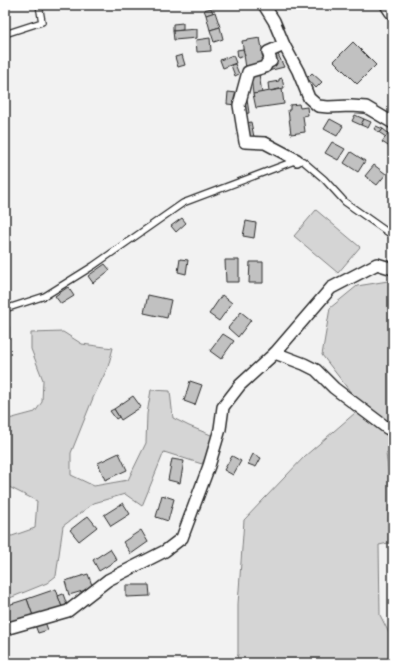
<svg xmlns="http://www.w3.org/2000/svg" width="398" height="668" font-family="'Patrick Hand',sans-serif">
<rect width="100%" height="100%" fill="#f2f2f2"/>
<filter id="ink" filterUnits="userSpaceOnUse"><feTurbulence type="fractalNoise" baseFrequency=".025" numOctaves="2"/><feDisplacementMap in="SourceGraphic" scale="8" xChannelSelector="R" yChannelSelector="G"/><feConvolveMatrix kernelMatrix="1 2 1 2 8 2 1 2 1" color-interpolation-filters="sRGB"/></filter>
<g filter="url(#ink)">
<g fill="#d5d5d5" stroke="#808080">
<path d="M316,210L360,247L338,273L294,236Z"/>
<path d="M388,281L393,283V446L386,454L391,487L393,488V542L379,545L380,615L393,641V663H236L238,654V604L244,520L305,456L362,407L322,355L330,308L357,286Z"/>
<path d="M63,332L82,344L113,348L108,367L93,398L71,453V475L94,486L128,480L146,443L147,414L151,390L170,391L173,418L189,426L216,437L202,464L164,452L142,506L125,494L94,503L63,526L56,576L47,583L5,600V535L12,536L35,528L37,501L5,485V420L35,412L42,402L43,380L31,349V333Z"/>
</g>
<g fill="#c1c1c1" stroke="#2b2b2b">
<path d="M211,8L213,13L206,15L204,10Z"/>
<path d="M215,12L220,27L210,30L206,15Z"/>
<path d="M183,23V30L173,31V24Z"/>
<path d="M220,27L223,39L214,42L210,30Z"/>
<path d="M197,29V38L174,40L173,31Z"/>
<path d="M210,38L211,51L197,52L196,40Z"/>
<path d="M260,38L265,64L246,68L242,41Z"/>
<path d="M353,42L376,65L357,84L334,61Z"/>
<path d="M243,49L245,56L238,58L237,50Z"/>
<path d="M276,50L284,67L268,71L267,66L277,63L270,52Z"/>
<path d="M182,55L185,65L178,67L175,57Z"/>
<path d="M233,55L236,63L223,68L220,60Z"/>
<path d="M235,64L239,74L235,76L231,65Z"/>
<path d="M312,73L322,82L316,88L307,78Z"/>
<path d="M259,74L262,93L253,94L251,76Z"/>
<path d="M282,78L284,88L269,91L268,83L279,81V79Z"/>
<path d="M282,89L284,104L256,108L253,94Z"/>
<path d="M228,92L237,93L236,105L227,104Z"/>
<path d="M247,99L249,113L243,114L241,100Z"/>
<path d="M299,104L300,108L307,107L308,115L303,116L305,132L291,134L288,110H290V105Z"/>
<path d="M355,115L364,119L361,125L352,121Z"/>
<path d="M330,119L343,126L337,136L324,129Z"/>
<path d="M364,119L371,122L368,128L361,125Z"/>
<path d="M251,122L254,137H249L247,123Z"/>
<path d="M376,126L383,129L380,133L374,129Z"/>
<path d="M383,129L388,133L386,137L380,133Z"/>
<path d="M389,132L393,135V149L382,142Z"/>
<path d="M332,142L345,149L338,160L325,153Z"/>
<path d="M351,152L365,161L358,172L344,163Z"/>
<path d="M374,165L386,174L377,185L365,176Z"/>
<path d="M182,218L186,223L176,232L171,226Z"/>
<path d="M246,221L256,223L254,238L243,236Z"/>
<path d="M180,259L188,260L186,274L178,272Z"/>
<path d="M225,260H239V282H226Z"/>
<path d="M250,262H263V283H249Z"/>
<path d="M105,264L110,270L93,283L88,276Z"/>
<path d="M68,287L74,296L61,304L55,296Z"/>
<path d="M148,295L171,300L167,318L144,313Z"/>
<path d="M222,295L232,303L219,321L209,314Z"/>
<path d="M241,312L251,320L238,337L228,328Z"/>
<rect x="5" y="327" width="4" height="11"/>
<path d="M223,334L234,341L221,359L210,351Z"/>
<path d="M190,381L202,385L195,405L184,401Z"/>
<path d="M133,396L141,407L121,420L114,409Z"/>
<path d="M114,409L119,417L116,419L110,411Z"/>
<path d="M119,453L127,470L105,480L98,463Z"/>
<path d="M253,454L261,458L256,467L248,464Z"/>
<path d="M232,456L241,461L233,475L224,470Z"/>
<path d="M172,459L184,461L180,483L168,480Z"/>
<path d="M162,495L174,499L168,521L156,517Z"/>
<path d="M123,503L130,514L111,526L104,515Z"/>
<rect x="5" y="513" width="3" height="14"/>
<path d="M88,516L97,527L79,541L70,530Z"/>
<path d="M141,530L148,542L131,554L123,542Z"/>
<path d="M110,549L117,560L99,571L93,560Z"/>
<path d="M88,574L93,588L69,595L65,581Z"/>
<path d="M126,585H149L150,596L126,597Z"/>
<path d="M56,589L62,607L33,616L27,599Z"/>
<path d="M63,594L67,605L62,607L58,596Z"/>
<path d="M27,599L33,616L5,625V606Z"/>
<path d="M45,622L48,630L38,633L35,625Z"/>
</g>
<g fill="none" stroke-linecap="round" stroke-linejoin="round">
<g stroke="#2b2b2b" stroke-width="8">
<g id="lane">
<path d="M5,34L42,22L39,5"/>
<path d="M5,309L45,296L93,266L183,203L297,160L303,161L324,179L345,202L393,236"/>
</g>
</g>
<g stroke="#2b2b2b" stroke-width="14">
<g id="street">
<path d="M264,5L274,21L284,45L298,71L309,98L318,106L328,107L351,106L366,107L393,123"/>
<path d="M284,45L268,52L271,61L267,63L265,67L248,72L239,105L245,142L265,143L297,160"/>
<path d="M275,353L304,364L316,370L334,388L387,428L393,431"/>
<path d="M5,629L68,611L108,580L165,551L182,538L209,466L220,429L223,407L240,385L275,353L331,288L377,264L393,269"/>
</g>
</g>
<g stroke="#2b2b2b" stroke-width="19">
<path id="secondary" d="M389,5L393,11"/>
</g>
<use href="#lane" stroke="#fff" stroke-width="5.5"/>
<use href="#street" stroke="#fff" stroke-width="11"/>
<use href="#secondary" stroke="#fff" stroke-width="16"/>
</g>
</g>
<rect width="398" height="668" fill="none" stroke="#fff" stroke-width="20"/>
<rect x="10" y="10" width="378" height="648" fill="none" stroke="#2b2b2b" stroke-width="1.5" filter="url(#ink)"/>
</svg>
